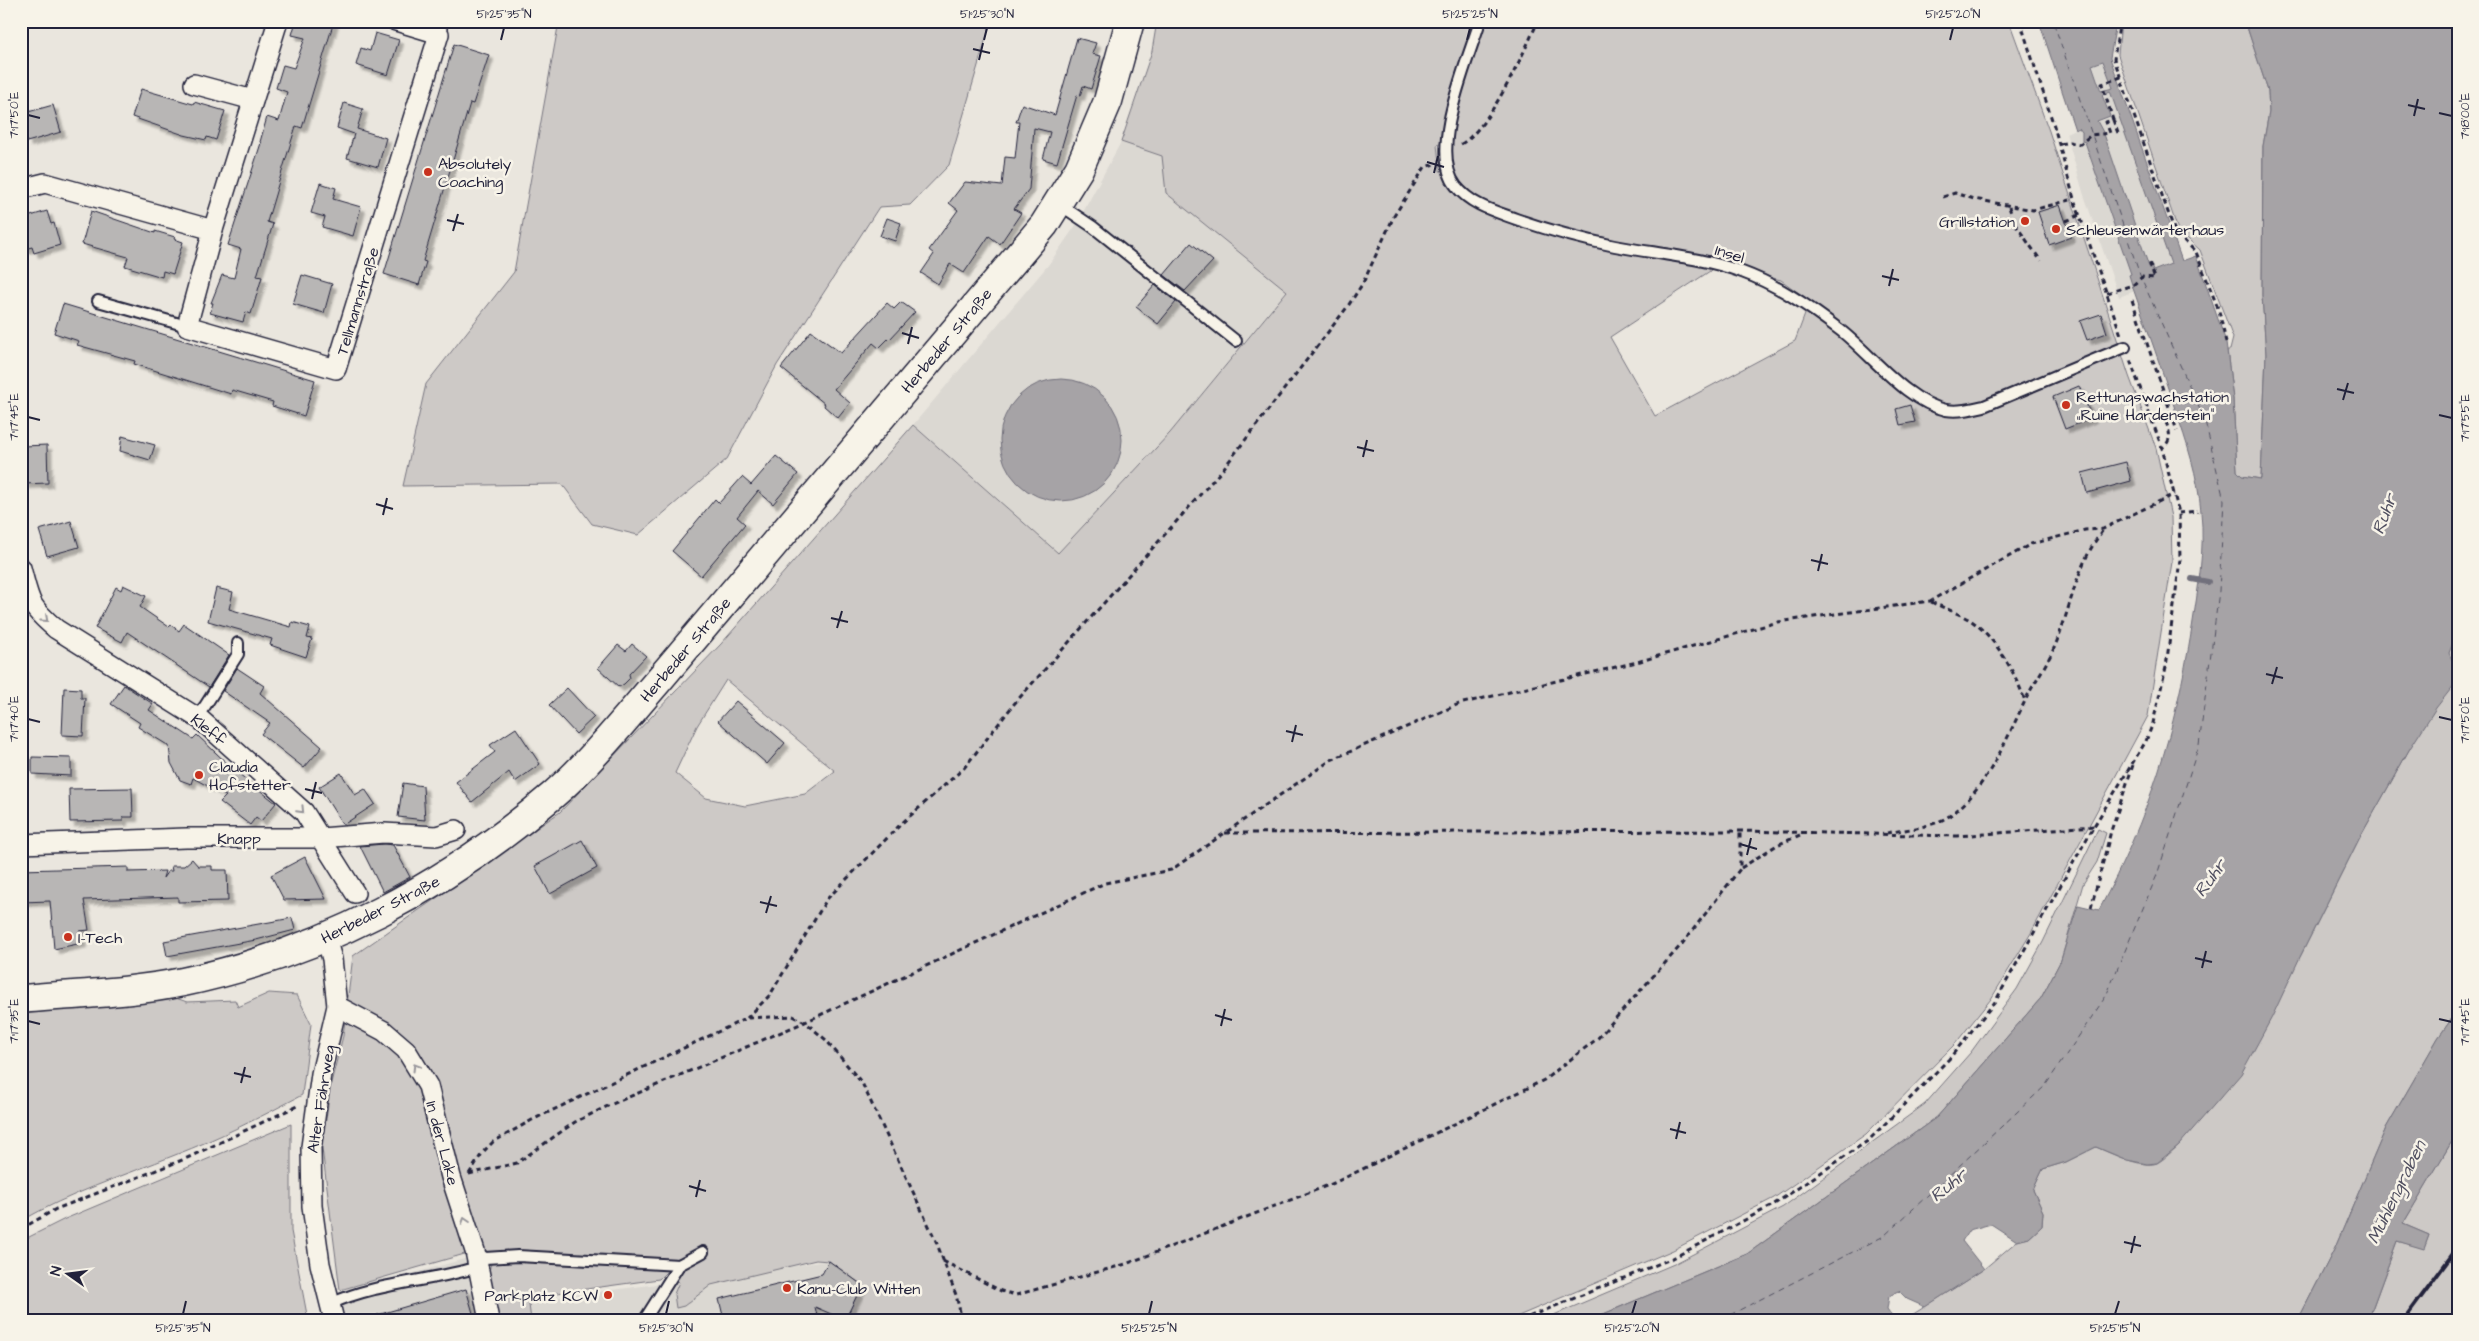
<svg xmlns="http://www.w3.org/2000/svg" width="2479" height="1341" font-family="'Architects Daughter',sans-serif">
<defs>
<filter id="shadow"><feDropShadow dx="4.5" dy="4.5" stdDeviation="1" flood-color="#0004"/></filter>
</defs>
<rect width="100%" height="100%" fill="#eae6de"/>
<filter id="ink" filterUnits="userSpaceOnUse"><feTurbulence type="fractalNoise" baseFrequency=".02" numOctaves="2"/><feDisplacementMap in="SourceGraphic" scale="10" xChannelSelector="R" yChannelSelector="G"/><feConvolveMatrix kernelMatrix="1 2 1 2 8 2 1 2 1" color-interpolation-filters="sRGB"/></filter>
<g filter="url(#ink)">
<g fill="#dbd8d2">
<path d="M1157,21L1287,290L1170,433L1058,553L913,425L1049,264L1076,225L1121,142L1152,51Z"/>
<path d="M2104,61L2113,88L2111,91L2172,265L2153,271L2135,291L2119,297L2083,192L2066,133L2079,127L2082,132L2098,127L2097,121L2110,116L2092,65Z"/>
<path d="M468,1258L480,1308L849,1258L871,1284L854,1320H333L343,1293Z"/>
</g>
<g fill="#cdc9c6" stroke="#787680" fill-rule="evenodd">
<path d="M559,21H991L949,165L910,205L879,207L777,365L727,459L638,535L592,524L562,484L403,486L426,384L514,272Z"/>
<path d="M1157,21H2009L2049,131L2129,376L2156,448L2171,517L2172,562L2148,716L2031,933L1991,999L1955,1044L1866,1134L1774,1198L1673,1250L1509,1320H845L862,1285L829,1261L816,1260L711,1285L684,1306L676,1308L674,1294L679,1282L666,1272L659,1279L528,1297L531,1320H499L487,1279L491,1263L517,1260L524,1263L518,1256L485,1258L475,1251L340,1290L322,1148L331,1083L343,1036L353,956L560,812L721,644L913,425L1058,553L1170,433L1287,291L1166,193L1162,156L1121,142L1152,51ZM1453,139L1448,169L1440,171L1437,145ZM1715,264L1781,280L1810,301L1795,341L1655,416L1610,337L1710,271ZM726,680L835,771L805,794L745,806L706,798L675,773L697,726Z"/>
<path d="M2121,21H2245L2268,91L2269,112L2263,146L2262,295L2266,354L2261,479L2242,476L2237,471L2233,399L2227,350H2230L2233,338L2200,250L2178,230L2118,55Z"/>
<path d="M2458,641V1010L2438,1038L2386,1128L2335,1248L2298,1320H1904L1984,1269L2017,1241L2029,1238L2042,1226L2043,1212L2033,1190L2043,1169L2066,1162L2096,1147C2110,1153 2143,1169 2157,1163C2165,1159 2172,1151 2179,1145L2301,955L2359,839L2409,750L2453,642Z"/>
<path d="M2098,829L2106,833L2097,862L2083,884L2061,960L2041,998L1937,1117L1747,1254L1589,1320H1542L1674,1264L1783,1207L1925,1104L1971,1052L2017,989L2043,942Z"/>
<path d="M269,993L297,995L311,1024L302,1095C261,1117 219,1138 175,1155C123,1176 70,1193 21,1221V1014L176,998L187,1002L235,1000L238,1007Z"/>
<path d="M291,1124V1231L308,1320H21V1241L65,1219Z"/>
<path d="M2458,1131V1320H2368L2397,1241L2424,1248L2429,1235L2403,1224Z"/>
</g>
<g fill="#a6a3a6" stroke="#716f7b" fill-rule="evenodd">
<path d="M2039,21H2113L2115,29L2110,58L2182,261L2196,256L2226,342L2233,399L2237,471L2242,476L2261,479L2266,354L2262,295L2263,146L2269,112L2268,91L2245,21H2458V641L2453,643L2449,653L2452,660L2458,662V680L2436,708L2409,750L2359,839L2301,955L2272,1017L2241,1074L2179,1145L2157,1163L2147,1164L2127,1160L2096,1147L2066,1162L2043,1169L2033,1190L2043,1212L2042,1226L2029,1238L2017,1241L1991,1224L1969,1230L1962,1241L1984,1269L1925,1307L1907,1299L1899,1291L1889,1296L1887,1309L1895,1320H1589L1747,1254L1937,1117L2041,998L2061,960L2078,905L2099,910C2149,817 2175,732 2192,628C2198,589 2205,551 2201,512C2198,476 2187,443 2175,409C2162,370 2148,331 2134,291L2129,275L2131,274L2085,142L2082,141V132L2079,128L2075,130ZM2103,61L2113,88L2101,91L2092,65ZM2110,91L2171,264L2153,271L2151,266L2149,267L2104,134L2097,121L2110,116L2102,95Z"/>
<circle cx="1061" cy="440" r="61"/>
<path d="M2458,1010V1131L2403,1224L2429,1235L2424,1249L2397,1241L2368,1320H2298L2335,1248L2386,1128L2438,1038Z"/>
</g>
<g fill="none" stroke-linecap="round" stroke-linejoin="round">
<path stroke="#716f7b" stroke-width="6" d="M2192,579L2208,582"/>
<path stroke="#504f60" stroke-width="1" stroke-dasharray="6 5" stroke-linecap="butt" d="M1720,1320L1884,1236L2045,1086L2106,996L2157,875L2199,745L2219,591L2224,500L2205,421L2140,275L2053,21"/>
</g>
<g fill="#b8b6b5" stroke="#22223b" filter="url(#shadow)">
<path d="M296,21H334L302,128L296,126L280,178L267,222L273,224L257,276L262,277L251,314L246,312L243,322L210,313L213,303H211L222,275L234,278L241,249L228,245L261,143L260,142L267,117L279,121L287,92L276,88L283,65L294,68L305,38L292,35Z"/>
<path d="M375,33L399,40L388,75L356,65L361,48L370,51Z"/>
<path d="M1077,38L1096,43L1092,54L1101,56L1091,89L1083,86L1080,96L1077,95L1057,163L1043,159L1050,132L1034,128L1029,189L1014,209L1021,213L1000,244L989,236L964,273L950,264L938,284L921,273L934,254L929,250L958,210L949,203L965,182L1002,186L1005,157L1015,158L1019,122H1016L1022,104L1055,115Z"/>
<path d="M454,44L489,55L473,104L470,103L423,261L426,262L419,285L384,274Z"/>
<path d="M141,89L193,104L194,102L225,111L216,140L207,137L206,140L184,135L132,117Z"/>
<path d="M344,103L363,109L357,129L386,138L378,167L347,158L354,134L337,128Z"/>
<path d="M53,105L61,132L27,142L21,114Z"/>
<path d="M320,183L336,188L333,199L361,207L353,236L322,227L325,217L311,213Z"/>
<path d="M2060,205L2071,237L2049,245L2038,212Z"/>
<path d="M47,211L51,224L54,223L60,245L34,253L32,247L21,250V231L27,230L24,218Z"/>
<path d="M91,211L155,233V231L175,237L174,239L183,242L173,274L163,271L162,277L125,266L128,257L82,244Z"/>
<path d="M887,218L901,223L895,241L880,236Z"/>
<path d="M1191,243L1213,261L1185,291L1164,275Z"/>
<path d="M302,275L332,284L324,313L293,304Z"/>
<path d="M1155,285L1176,302L1158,324L1136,307Z"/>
<path d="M901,302L915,312L890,339L889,338L879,348L873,343L834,389L850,403L838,418L824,406L825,404L781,368L811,331L841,353L887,303L894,309Z"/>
<path d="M63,304L315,380L304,416L272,406L273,402L232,390L231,394L134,364L135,361L77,345L79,341L54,333Z"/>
<path d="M2101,314L2107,333L2087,340L2080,321Z"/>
<path d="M2079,386L2092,418L2065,429L2053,397Z"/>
<path d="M1910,405L1915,422L1900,425L1896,409Z"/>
<path d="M122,436L155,445L150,460L120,451Z"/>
<path d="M47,445L48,483L24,484L23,446Z"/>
<path d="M776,456L798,474L773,504L758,491L737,517L745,524L701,576L672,551L715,499L719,503L742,477L751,485Z"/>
<path d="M2126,462L2131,481L2087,493L2082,473Z"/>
<path d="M71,521L79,547L47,556L39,530Z"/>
<path d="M123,585L146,596L140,607L169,627L171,625L179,631L184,624L229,655L209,687L127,632L122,642L95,628L116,587L121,590Z"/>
<path d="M216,588L233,592L229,609L291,627L292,622L310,627L307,638L312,639L306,657L270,645L272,639L208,621Z"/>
<path d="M632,644L646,656L629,674L630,678L624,684L619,687L598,668L618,645L626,651Z"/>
<path d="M237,668L264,686L260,693L322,747L304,768L261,734L270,723L223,691Z"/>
<path d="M124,685L153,704L149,710L193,739L197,735L234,770L276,803L261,821L256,817L250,825L220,802L226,796L193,778L191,784L180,780L171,763L169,746L138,727L140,723L111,704Z"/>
<path d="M64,688L81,689V698H85L83,736L62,735Z"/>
<path d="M567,688L594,717L576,734L549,705Z"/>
<path d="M736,701L785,743L767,764L718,721Z"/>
<path d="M516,728L540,764L515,782L509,772L472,802L456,782L495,752L490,745Z"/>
<path d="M32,757L71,758V776L32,774Z"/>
<path d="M341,773L355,795L365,789L375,804L343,825L319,787Z"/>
<path d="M403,783L423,786L425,820L398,817Z"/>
<path d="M132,788L133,817H123V821L70,822L69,789Z"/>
<path d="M582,840L597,868L550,894L535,866Z"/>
<path d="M384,844L393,845L410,877L383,892L360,846Z"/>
<path d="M305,857L326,899L284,900L271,875Z"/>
<path d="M192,859L198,866H212V870H227L228,901L178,902V897L84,900L89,930L80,931L82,943L54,949L50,901L21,902V870L128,867V872L165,871L163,878L168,871H172L171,866H184Z"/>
<path d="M292,918L295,930L256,940L167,956L164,941Z"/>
<path d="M829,1261L862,1285L845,1320L815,1307L818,1320H724L719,1299L822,1274Z"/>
<path d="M466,1289L475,1320H378L377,1315Z"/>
</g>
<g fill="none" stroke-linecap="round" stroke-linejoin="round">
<g stroke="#22223b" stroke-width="14">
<g id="lane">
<path d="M1480,21C1468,61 1428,150 1456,186C1471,205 1494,211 1516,219C1548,230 1581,239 1615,246C1657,254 1701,257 1742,272C1778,285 1810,307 1840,330C1871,354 1907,402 1946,410C1959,412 1971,409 1984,406L2125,347"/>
<path d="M1059,204L1093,227L1236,341"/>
<path d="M98,301L187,326"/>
<path d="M196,717L205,706L238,654V643"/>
<path d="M476,1252L485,1258L518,1256L679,1265L703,1252"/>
<path d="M330,1304C378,1282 429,1282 478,1267"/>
<path d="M645,1319L679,1265"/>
</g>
</g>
<g stroke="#22223b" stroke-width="22">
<g id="street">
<path d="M278,21L213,230L187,326L336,369L439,34L396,21"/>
<path d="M194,84L253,100"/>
<path d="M21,189L45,183L213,230"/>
<path d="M21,568C30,602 28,605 56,629L201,720L304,812L355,893"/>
<path d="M21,844L186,838H321L384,833L436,836L456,830"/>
<path d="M326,938L332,959L337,1006L321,1074L311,1147L312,1206L320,1264L334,1320"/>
<path d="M337,1006L384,1031L406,1050L428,1086L451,1177L475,1251L489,1320"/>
</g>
</g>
<g stroke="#22223b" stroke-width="31">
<path id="secondary" d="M21,999C75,994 130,993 183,982C321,953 447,886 553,795C592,761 625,719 658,681L1044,225L1079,169L1108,101L1130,21"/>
</g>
<g stroke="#22223b" stroke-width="3" stroke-dasharray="5 4" stroke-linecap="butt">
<path d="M2020,21L2054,126L2074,199L2121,335"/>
<path d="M2117,21L2119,26L2114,59L2175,232L2196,252L2219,311L2226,342"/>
<path d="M2113,120L2118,133"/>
<path d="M1461,144C1490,128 1524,52 1538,21"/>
<path d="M2060,144L2069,142L2080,144L2091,135L2110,133L2106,122L2113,120L2102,84L2121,77"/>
<path d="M1943,197L1955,193L1974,199L2033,210L2074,199"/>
<path d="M2009,207L2015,224L2041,261"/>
<path d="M2066,221L2080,215"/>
<path d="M2107,293L2133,285L2142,277L2155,278L2149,262"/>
<path d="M2132,300L2171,413L2163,415C2168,428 2175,439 2162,448"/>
<path d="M2171,413L2177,431"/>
<path d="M2179,513L2198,511"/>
<path d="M1931,602C1944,608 1958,613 1970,620C1995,636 2016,674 2025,701"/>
<path d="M1225,833L1740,831L1957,836L2094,826"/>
<path d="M1887,833C1906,829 1929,828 1946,818C1984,795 2006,740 2025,701C2035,680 2049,662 2057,641C2073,600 2076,566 2103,530"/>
<path d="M1741,868L1777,845L1800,835"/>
<path d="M2091,908L2111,831L2133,765"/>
<path d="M747,1018L770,995L827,899L902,823L964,768L1014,704L1223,469L1348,306L1363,283L1394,216L1425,167L1434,164"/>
<path d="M469,1174L517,1163L575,1122L610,1105L805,1022L1105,883L1171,870L1331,760L1459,704L1637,662L1778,622L1930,601L2031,544L2085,530L2103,529L2174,494"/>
<path d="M469,1174L483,1152L493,1142L532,1120L747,1018L793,1016L805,1022L826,1040L862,1083L936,1241L956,1295L962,1320"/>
<path d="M21,1229L56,1209L185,1159L297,1106"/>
<path d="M943,1261L1001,1291L1016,1295L1126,1264L1334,1183L1544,1080L1598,1038L1682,944L1740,869V831"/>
<path d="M1521,1320L1673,1258L1773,1205L1869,1140L1949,1059L1995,1002L2094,826L2146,741L2153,723L2166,667L2180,560L2179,513L2162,448L2130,360"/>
</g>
<use href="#lane" stroke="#f7f3e8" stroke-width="10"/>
<use href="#street" stroke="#f7f3e8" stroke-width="19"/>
<use href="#secondary" stroke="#f7f3e8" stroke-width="28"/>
<path stroke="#22223b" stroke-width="4" d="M2404,1320L2458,1247"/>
</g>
<defs><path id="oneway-chevron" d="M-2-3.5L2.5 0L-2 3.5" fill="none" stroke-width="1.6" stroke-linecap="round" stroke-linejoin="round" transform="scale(1.25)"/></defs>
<g stroke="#97959a">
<use href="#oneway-chevron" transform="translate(45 619) rotate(42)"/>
<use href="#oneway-chevron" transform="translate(301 810) rotate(46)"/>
<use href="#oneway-chevron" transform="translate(416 1067) rotate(-121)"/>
<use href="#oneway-chevron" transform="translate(465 1221) rotate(-108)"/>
</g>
</g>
<path fill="none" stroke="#22223b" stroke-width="2" d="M501,40L504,28M984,40L987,28M1467,40L1470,28M1950,40L1953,28M973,49L990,53M979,60L983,43M2408,105L2425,109M2439,113L2452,116M28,115L40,118M2414,116L2418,99M1427,162L1444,167M1434,173L1438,156M447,220L464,224M453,231L458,214M1882,276L1899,280M1889,286L1893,269M902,333L919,338M908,344L912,327M2337,389L2354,393M2343,400L2348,383M2439,415L2452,418M28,417L40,420M1357,447L1374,451M1363,457L1367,440M376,504L393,509M383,515L387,498M1811,560L1828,564M1818,571L1822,554M831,618L848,622M837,628L842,611M2266,674L2283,678M2272,684L2277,667M2439,717L2452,720M28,719L40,722M1286,731L1303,735M1292,742L1296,725M305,789L322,793M312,799L316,782M1740,844L1757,849M1747,855L1751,838M760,902L777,906M766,913L771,896M2195,958L2212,962M2202,968L2206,951M1215,1015L1232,1020M2439,1019L2452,1022M28,1021L40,1024M1221,1026L1225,1009M234,1073L251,1077M241,1083L245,1067M1670,1129L1686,1133M1676,1139L1680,1122M689,1186L706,1191M696,1197L700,1180M2124,1242L2141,1246M2131,1253L2135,1236M183,1314L186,1301M666,1314L669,1301M1149,1314L1152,1301M1632,1314L1636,1301M2115,1314L2119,1301"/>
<g fill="#c8321e" stroke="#f7f3e8" stroke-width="2">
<circle cx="428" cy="172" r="5"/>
<circle cx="2025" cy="221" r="5"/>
<circle cx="2056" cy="229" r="5"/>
<circle cx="2066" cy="405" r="5"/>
<circle cx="199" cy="775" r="5"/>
<circle cx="68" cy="937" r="5"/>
<circle cx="787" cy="1288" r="5"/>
<circle cx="608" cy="1295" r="5"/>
</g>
<g text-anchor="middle" stroke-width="5" stroke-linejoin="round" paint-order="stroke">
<g font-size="16" fill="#22223b" stroke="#f7f3e8" text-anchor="start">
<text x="438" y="169">Absolutely<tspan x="438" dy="18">Coaching</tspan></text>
<text x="2015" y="227" text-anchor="end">Grillstation</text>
<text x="2066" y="235">Schleusenwärterhaus</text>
<text x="2076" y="402">Rettungswachstation<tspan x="2076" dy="18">„Ruine Hardenstein“</tspan></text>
<text x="209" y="772">Claudia<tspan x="209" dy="18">Hofstetter</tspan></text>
<text x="78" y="943">I-Tech</text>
<text x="797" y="1294">Kanu-Club Witten</text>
<text x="598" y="1301" text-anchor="end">Parkplatz KCW</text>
</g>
<g font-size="16" fill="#22223b" stroke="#f7f3e8">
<text transform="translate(1730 253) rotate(17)" y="6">Insel</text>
<text transform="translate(357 301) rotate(-73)" y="6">Tellmannstraße</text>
<text transform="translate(946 340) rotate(-50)" y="6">Herbeder Straße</text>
<text transform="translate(685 649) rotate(-50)" y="6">Herbeder Straße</text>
<text transform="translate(209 729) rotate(39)" y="6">Kleff</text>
<text x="239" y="844">Knapp</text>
<text transform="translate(380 909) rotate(-27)" y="6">Herbeder Straße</text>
<text transform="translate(320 1099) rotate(-81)" y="6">Alter Fährweg</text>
<text transform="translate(443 1143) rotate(75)" y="6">In der Lake</text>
</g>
<g font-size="18" font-style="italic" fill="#504f60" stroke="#f7f3e8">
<text transform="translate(2384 514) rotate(-70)" y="6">Ruhr</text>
<text transform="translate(2210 878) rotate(-54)" y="6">Ruhr</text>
<text transform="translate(1948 1185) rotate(-39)" y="6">Ruhr</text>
<text transform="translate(2396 1192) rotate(-64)" y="6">Mühlengraben</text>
</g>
</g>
<rect width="2479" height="1341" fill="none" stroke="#f7f3e8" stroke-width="55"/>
<g transform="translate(68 1274) rotate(284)" stroke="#f7f3e8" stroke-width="4" paint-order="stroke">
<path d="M0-4L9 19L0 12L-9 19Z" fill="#22223b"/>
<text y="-8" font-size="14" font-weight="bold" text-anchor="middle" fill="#22223b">N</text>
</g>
<rect x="28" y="28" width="2424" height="1286" fill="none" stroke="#22223b" stroke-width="2"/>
<g font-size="12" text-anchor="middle" fill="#22223b">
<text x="504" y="18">51°25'35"N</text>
<text x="987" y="18">51°25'30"N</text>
<text x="1470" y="18">51°25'25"N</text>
<text x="1953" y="18">51°25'20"N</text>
<text transform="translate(14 115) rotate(-90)" y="4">7°17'50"E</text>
<text transform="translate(2465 116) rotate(-90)" y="4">7°18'00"E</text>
<text transform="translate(14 417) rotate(-90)" y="4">7°17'45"E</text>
<text transform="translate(2465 418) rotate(-90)" y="4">7°17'55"E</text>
<text transform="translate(14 719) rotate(-90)" y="4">7°17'40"E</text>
<text transform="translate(2465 720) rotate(-90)" y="4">7°17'50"E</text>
<text transform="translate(14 1021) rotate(-90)" y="4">7°17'35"E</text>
<text transform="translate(2465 1022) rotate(-90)" y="4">7°17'45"E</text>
<text x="183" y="1332">51°25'35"N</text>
<text x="666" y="1332">51°25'30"N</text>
<text x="1149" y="1332">51°25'25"N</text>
<text x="1632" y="1332">51°25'20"N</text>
<text x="2115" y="1332">51°25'15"N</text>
</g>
</svg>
